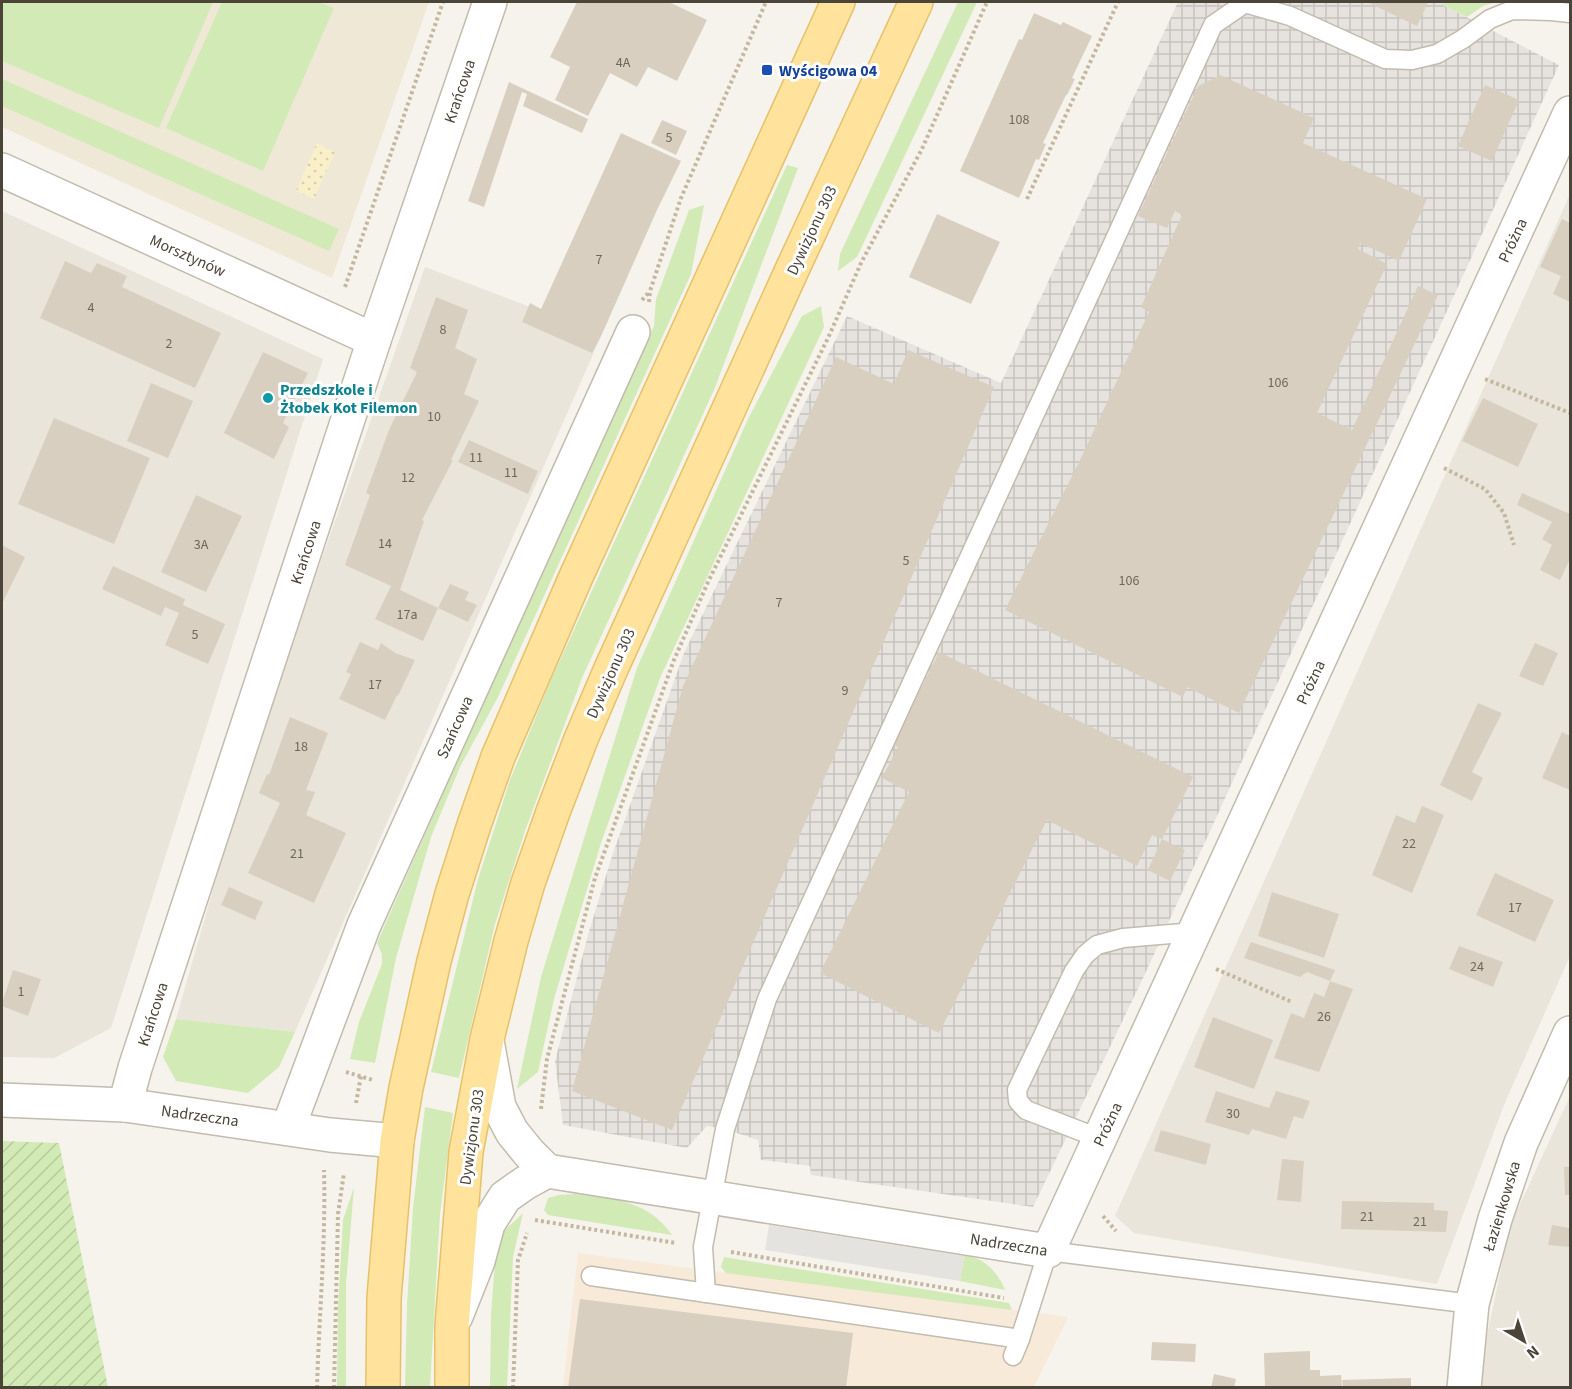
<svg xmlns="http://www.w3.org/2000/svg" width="1572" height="1389" font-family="'Source Sans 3',sans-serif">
<defs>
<pattern id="industrial-grid" width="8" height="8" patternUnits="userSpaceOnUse" patternTransform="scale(1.5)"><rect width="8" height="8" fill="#e6e2dd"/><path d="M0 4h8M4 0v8" fill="none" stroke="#c7c3be"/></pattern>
<pattern id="sand-dots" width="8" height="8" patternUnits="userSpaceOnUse" patternTransform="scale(1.5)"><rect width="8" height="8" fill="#f9efc9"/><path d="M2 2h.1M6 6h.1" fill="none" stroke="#d7cead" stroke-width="1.8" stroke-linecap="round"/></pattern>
<pattern id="garden-furrows" width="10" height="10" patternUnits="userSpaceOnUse" patternTransform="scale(1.5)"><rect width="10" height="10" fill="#d2eab5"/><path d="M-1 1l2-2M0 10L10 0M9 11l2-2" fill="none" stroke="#b6ca9c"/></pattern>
</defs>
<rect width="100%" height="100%" fill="#f6f3ec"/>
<g fill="#eae5da">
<path d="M1570,194V956L1504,1105L1437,1284L1134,1233L1115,1216Z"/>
<path d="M2,211L323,359L111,1028L54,1058L2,1057Z"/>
<path d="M425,267L602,334L295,1032L176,1019L248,767Z"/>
<path d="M1570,1096V1387L1476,1388L1510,1226Z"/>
</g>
<path fill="#f7ead8" d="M578,1253L682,1267L1068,1317L1034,1387L563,1388Z"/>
<path fill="url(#industrial-grid)" d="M1178,2H1444L1443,5L1559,65L1144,976L1033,1207L811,1175L810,1166L761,1160L758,1140L725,1129L707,1126L687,1148L563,1125L555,1061L588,935L612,856L684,653L847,316L1001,383Z"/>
<path fill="#efe8d6" d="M2,2H429L332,278L2,127Z"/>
<g fill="#d2eab5">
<path d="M2,2H213L159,128L2,61Z"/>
<path d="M222,2H318L334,8L263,171L166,128Z"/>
<path d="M958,2H977L857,257L838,271L840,254Z"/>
<path d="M1444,2H1497L1483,6L1467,17L1443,5Z"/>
<path d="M2,79L339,229L329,251L2,106Z"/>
<path d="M787,165L798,168L714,390L582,678L526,828L495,924L459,1078L431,1072L478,879L510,780L551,680Z"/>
<path d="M704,205L691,274L498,697L460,767L431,837L396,958L375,1063L350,1059L359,1022L382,964V954L377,943L615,404L654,326L656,299L689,210Z"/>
<path d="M821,306L824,327L660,678L601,843L554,999L538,1072L517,1089L541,977L637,668L748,419L802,316Z"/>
<path d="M176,1019L295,1032L279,1067L248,1093L176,1081L163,1057Z"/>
<path d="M425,1107L453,1113L440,1214L430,1387H405L407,1305L413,1208Z"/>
<path d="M354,1187L346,1284V1387H337L338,1307L343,1220Z"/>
<path d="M575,1194C614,1199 648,1200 672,1235L548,1215L544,1210L548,1198L559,1195Z"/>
<path d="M523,1213L513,1257L507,1387L490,1388L491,1315L496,1247L502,1233Z"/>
<path d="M964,1256C984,1256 999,1274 1005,1290L960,1281Z"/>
<path d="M724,1257L1009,1303L1012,1310L726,1273L721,1267Z"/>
</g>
<path fill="url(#sand-dots)" d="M317,143L335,152L314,199L296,191Z"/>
<path fill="url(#garden-furrows)" d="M2,1141L59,1143L108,1387H2Z"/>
<path fill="#e5e3e0" d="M769,1225L964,1256L960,1281L765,1250Z"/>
<g fill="#d8cfc1">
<path d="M577,2H669L707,20L677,81L648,67L637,87L610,73L588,116L555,100L570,67L550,57Z"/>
<path d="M1370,2H1428L1417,26L1369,3Z"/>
<path d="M1034,13L1061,25L1063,22L1092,36L1072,78L1075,79L1067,95H1066L1043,143L1046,144L1039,160L1036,159L1019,198L960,171L1019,39L1022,40Z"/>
<path d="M1220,75L1314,118L1303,143L1427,199L1399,261L1360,243L1358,249L1387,264L1317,413L1352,430L1418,286L1438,295L1239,713L1187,687L1183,697L1005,610L1082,456L1149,312L1141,307L1182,215L1175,211L1167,228L1138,216L1198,86Z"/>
<path d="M509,82L588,119L582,133L523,106L527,94L522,92L484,207L468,201Z"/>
<path d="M1485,85L1519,100L1492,161L1458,146Z"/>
<path d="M662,120L687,131L676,155L651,143Z"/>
<path d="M621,133L681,161L657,210L602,334L592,353L522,322L530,303L541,309Z"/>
<path d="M937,214L1000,242L971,304L909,277Z"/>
<path d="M1562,219L1570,223V302L1553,294L1561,276L1540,267Z"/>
<path d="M65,261L91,273L97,263L127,276L122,287L221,333L195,388L40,318Z"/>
<path d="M436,297L468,310L455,348L477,359L464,394L479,401L451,460H453L422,520L424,521L400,590L438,608L423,641L375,619L391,586L345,565L370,495L366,493L389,430L417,372L410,368Z"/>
<path d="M908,350L994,387L672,1130L572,1091L683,686L836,357L894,384Z"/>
<path d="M263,352L308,373L283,423L289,427L274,459L224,433Z"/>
<path d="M151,383L193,401L168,458L127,441Z"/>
<path d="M1483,398L1538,424L1518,467L1462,441Z"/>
<path d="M54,418L150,458L114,544L18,504Z"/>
<path d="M469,440L538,471L528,494L458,462Z"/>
<path d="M1522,493L1570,514V559L1560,580L1540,570L1552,545L1542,539L1552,522L1517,505Z"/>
<path d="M196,495L242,516L206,592L161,572Z"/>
<path d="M2,545L25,557L2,604Z"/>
<path d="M113,566L185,599L183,605L225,624L208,664L165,645L179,613L165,607L161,616L102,589Z"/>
<path d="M450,584L469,592L465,600L477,605L468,622L438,608Z"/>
<path d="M360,642L378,650L381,643L395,653L415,660L398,696L397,695L385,720L339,699L351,674L346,672Z"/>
<path d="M1535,643L1558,653L1543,686L1519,676Z"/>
<path d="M939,652L1193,777L1162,839L1152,835L1137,866L1047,820L939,1033L820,973L909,792L882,778L898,747L893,745Z"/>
<path d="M1478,703L1502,713L1472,772L1483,778L1472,801L1440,785Z"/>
<path d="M290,717L328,733L306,790L315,792L306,815L346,833L314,903L248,873L280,803L259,793L267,774L269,775Z"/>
<path d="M1562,732L1570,736V790L1542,778Z"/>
<path d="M1422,806L1444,815L1412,893L1372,875L1396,815L1415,823Z"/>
<path d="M1162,839L1185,850L1170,881L1148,870Z"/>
<path d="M1495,873L1554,900L1535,942L1476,915Z"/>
<path d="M229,887L263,902L255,920L221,905Z"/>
<path d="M1272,892L1339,914L1324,958L1258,936Z"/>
<path d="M1251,942L1335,970L1330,981L1307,972L1300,977L1244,958Z"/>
<path d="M1459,946L1503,962L1493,987L1449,969Z"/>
<path d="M13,970L41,979L28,1016L2,1006V1003Z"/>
<path d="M1330,981L1353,989L1319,1072L1274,1058L1291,1013L1304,1018L1314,993L1324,997Z"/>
<path d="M1213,1017L1273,1040L1254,1089L1194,1067Z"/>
<path d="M1216,1091L1269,1108L1276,1091L1310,1101L1303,1119L1294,1116L1286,1139L1252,1129L1249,1135L1205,1122Z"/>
<path d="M1161,1130L1211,1144L1206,1165L1154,1151Z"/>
<path d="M1282,1159L1304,1161L1301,1202L1277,1200Z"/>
<path d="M1564,1167H1570V1195H1565Z"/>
<path d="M1342,1201L1434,1203V1210L1448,1211L1446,1232L1341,1229Z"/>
<path d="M1552,1225L1570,1228V1247L1548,1245Z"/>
<path d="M580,1299L853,1333L846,1388H568Z"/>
<path d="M1152,1342L1196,1344L1195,1362L1151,1360Z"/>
<path d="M1310,1351V1370H1320V1376L1341,1375L1342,1388H1265L1264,1353Z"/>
<path d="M1214,1374L1236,1379L1234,1388H1211Z"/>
<path d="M1411,1378V1388H1343L1342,1380Z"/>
</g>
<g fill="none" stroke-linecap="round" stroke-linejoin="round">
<g stroke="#c2bbae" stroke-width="21">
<g id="service">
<path d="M1101,1139L1026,1110L1018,1101L1017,1090L1074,971L1085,955L1097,945L1123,938L1195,932"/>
<path d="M591,1276L1020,1339L1048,1251L1472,1304"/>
<path d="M706,1293L703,1247L725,1129L767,999L1213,25L1245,3L1290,16L1385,59L1412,60L1437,54L1463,39L1490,19L1512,10L1551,11L1570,13"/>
<path d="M1013,1356L1020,1339"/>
</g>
</g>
<g stroke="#c2bbae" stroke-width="36">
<g id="minor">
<path d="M2,170L374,340"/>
<path d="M2,1100L125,1105L330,1135L397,1141"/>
<path d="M125,1105L135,1068L374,340L490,2"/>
<path d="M288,1128L364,925L633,332"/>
<path d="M547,1171L1048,1251L1570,113"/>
<path d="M456,1316L478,1261L488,1224L505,1197L525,1183L547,1171L529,1153L512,1132L499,1107L487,1041"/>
<path d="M1464,1388L1472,1304L1495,1219L1521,1143L1570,1033"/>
</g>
</g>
<g stroke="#e6c16a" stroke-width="36">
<g id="primary">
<path d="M383,1388L384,1298L397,1141L406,1088L434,961L452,894L474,825L498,757L575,579L838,2"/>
<path d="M452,1388V1326L466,1152L487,1039L511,941L528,883L553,812L581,739L610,671L791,272L916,2"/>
</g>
</g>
<g stroke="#c4b79f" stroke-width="4" stroke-dasharray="3 3" stroke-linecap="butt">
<path d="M1027,199L1118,2"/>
<path d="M345,287L443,2"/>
<path d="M642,300L650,291"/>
<path d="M649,302L650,291L681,198L766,2"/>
<path d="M1485,379L1570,413"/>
<path d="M1444,468L1485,489L1504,513L1514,545"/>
<path d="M1216,969L1292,1002"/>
<path d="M346,1072L373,1080"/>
<path d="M356,1103L361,1076"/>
<path d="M541,1109L547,1059L595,878L674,660L708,582L829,336L861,263L922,149L987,2"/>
<path d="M1103,1216L1116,1231"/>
<path d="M535,1220L676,1243"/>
<path d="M731,1252L1004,1298"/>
<path d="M317,1388C319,1315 326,1242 324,1170"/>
<path d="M334,1388L338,1214L344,1173"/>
<path d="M513,1388L518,1260L527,1233"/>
</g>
<use href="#service" stroke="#fff" stroke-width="18"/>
<use href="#minor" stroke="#fff" stroke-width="33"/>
<use href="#primary" stroke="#ffe39c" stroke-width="33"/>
</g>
<rect fill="#1a4fb4" stroke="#fff" stroke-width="2" x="761" y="64" width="12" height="12" rx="3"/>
<circle fill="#0f9aa8" stroke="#fff" stroke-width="2" cx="268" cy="398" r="6"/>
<g text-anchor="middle" stroke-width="6" stroke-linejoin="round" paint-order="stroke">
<g font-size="14" fill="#6e675b">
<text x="623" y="67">4A</text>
<text x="1019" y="124">108</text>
<text x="669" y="142">5</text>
<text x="599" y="264">7</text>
<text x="91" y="312">4</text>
<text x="443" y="334">8</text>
<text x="169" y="348">2</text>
<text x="1278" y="387">106</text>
<text x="434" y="421">10</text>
<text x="476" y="462">11</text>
<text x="511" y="477">11</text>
<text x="408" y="482">12</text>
<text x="385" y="548">14</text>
<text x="201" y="549">3A</text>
<text x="906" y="565">5</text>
<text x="1129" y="585">106</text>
<text x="779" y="607">7</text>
<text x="407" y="619">17a</text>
<text x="195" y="639">5</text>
<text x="375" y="689">17</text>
<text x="845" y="695">9</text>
<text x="301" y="751">18</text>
<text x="1409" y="848">22</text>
<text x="297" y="858">21</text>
<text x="1515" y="912">17</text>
<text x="1477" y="971">24</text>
<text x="21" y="996">1</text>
<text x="1324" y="1021">26</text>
<text x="1233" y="1118">30</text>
<text x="1367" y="1221">21</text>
<text x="1420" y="1226">21</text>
</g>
<g font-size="16" font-weight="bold" fill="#164399" stroke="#fff" text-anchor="start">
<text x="779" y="76">Wyścigowa 04</text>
</g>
<g font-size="16" fill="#4b4439" stroke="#fff">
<text transform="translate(459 91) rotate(-71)" y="6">Krańcowa</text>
<text transform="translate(811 230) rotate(-65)" y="6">Dywizjonu 303</text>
<text transform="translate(1512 240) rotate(-65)" y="6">Próżna</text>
<text transform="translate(188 255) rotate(24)" y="6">Morsztynów</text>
<text transform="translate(305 552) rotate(-72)" y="6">Krańcowa</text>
<text transform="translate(610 673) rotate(-66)" y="6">Dywizjonu 303</text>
<text transform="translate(1310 682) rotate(-65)" y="6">Próżna</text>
<text transform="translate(454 727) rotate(-66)" y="6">Szańcowa</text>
<text transform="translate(152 1014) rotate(-72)" y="6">Krańcowa</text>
<text transform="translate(200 1115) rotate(8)" y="6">Nadrzeczna</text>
<text transform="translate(1107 1124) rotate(-65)" y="6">Próżna</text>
<text transform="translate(471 1137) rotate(-82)" y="6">Dywizjonu 303</text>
<text transform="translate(1501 1206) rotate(-73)" y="6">Łazienkowska</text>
<text transform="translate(1009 1244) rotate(9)" y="6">Nadrzeczna</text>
</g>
<g font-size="16" font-weight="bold" fill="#0d838f" stroke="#fff" text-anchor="start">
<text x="280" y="395">Przedszkole i<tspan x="280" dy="18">Żłobek Kot Filemon</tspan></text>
</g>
</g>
<rect width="1572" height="1389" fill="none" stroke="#4b4439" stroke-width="6"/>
<g transform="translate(1524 1341) rotate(141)" stroke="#ffffff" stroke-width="4.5" paint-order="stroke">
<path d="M0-4.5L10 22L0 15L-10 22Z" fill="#4b4439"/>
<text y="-9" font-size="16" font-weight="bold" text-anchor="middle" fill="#4b4439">N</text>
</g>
</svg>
